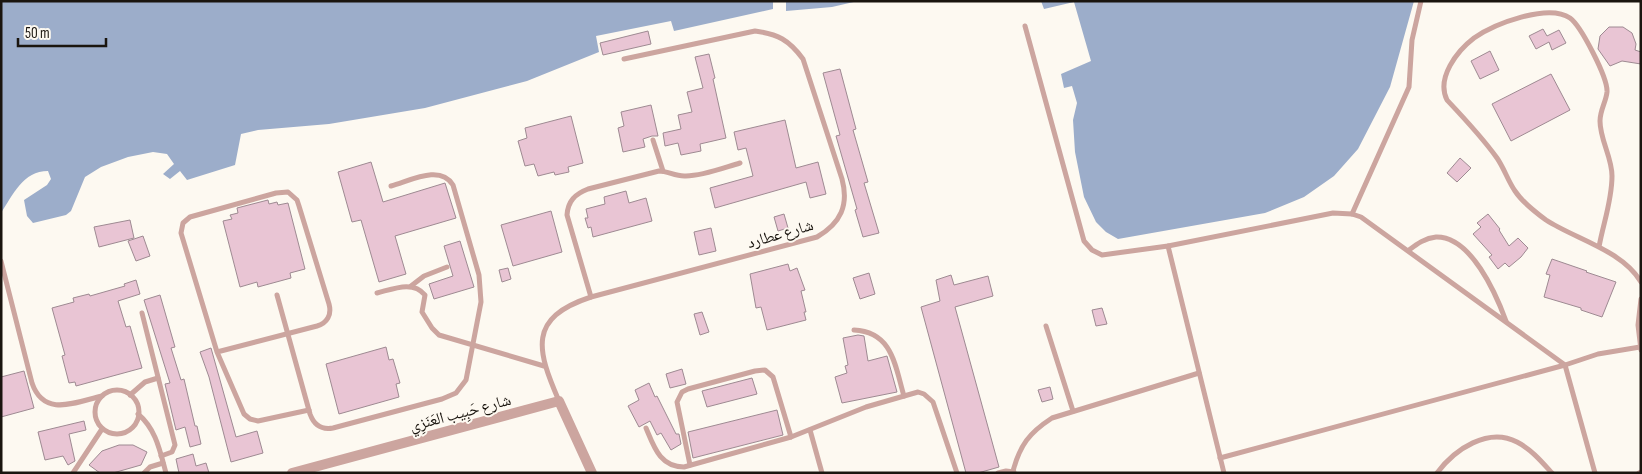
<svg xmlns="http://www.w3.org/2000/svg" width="1642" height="474" font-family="'Sofia Sans Condensed','Noto Naskh Arabic',sans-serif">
<rect width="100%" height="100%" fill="#fdf9f1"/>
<g fill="#9cadca">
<path d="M1,1H773V9L674,31L671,21L596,36L599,52L527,81L425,108L329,124L258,130L241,134L235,165L187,180L180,171L170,179L163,174L174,164L167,154L153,152L128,157L101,167L85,177L71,211L66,215L33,223L27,216L24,200L47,185L51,179L48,171C23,171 13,195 1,213Z"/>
<path d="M786,1H858L832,7L786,11Z"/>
<path d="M1041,1H1414L1390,87L1358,149L1334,176L1304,197L1265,213L1118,239L1106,232L1096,222L1084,197L1075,152L1073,120L1077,103L1072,86L1064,88L1061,74L1091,61L1074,2L1044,9Z"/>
</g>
<g fill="#e9c5d4" stroke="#9e8a92">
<path d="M1609,27H1623L1632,33L1636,44L1635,50L1641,52V64L1622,61L1610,66L1598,49L1600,36Z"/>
<path d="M1543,29L1547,36L1559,30L1566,43L1552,50L1549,42L1536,49L1529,36Z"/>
<path d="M648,31L651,44L603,55L600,43Z"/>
<path d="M1490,51L1499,70L1480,79L1471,61Z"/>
<path d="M709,54L715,78L713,79L726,138L700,144L701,151L681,155L678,143L665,146L663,133L681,129L678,115L692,112L687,92L703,88L695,57Z"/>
<path d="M840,69L856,129L853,130L868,182L864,183L879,233L863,237L855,210L857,209L836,136L840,135L823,73Z"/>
<path d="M1551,74L1570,110L1511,141L1492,104Z"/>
<path d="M651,105L658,136H652L643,139L645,147L623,152L618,128L624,126L621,112Z"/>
<path d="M571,116L583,163L568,167L569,172L555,175L554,172L538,176L534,164L525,166L518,141L527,138L525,128Z"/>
<path d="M785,120L796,168L818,162L826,194L810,198L806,182L715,208L710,188L753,176L746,148L738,150L734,132Z"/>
<path d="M1460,158L1471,168L1457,182L1447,173Z"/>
<path d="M371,162L383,202L445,183L456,218L395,236L406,274L379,282L361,220L352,222L338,172Z"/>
<path d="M626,191L629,203L646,198L652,221L593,237L591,227L588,228L585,218H588L586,209L605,204L604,197Z"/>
<path d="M268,200L269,204L277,202L278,205L288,203L305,269L290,273L291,278L258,287L257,282L240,287L223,221L232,219L230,215L238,213L237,208Z"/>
<path d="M551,211L562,252L513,266L501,225Z"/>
<path d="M784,214L788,228L778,231L774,217Z"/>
<path d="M1488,214L1500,229L1499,230L1509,246L1518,238L1528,248L1521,257L1509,267L1505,263L1498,269L1489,257L1492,255L1473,234L1481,227L1477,223Z"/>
<path d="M130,220L134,238L99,247L94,227Z"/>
<path d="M711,228L716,251L699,255L694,232Z"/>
<path d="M143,236L150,256L136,261L128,241Z"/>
<path d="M460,241L474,287L434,299L429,284L453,276L444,246Z"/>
<path d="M1552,259L1587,271L1586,272L1616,282L1602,317L1581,310V308L1544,297L1550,275L1546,274Z"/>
<path d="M788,264L790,271L797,268L805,290L801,291L806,312H804L806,320L767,330L761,307L756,308L750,274Z"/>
<path d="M508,268L511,279L502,282L499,270Z"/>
<path d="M869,273L875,294L860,299L853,278Z"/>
<path d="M951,275L954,285L988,276L993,296L955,307L999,467L978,473H966L921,307L940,301L936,280Z"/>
<path d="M136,280L140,294L118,301L126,327L130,326L142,368L76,386L75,382L69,383L62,356L65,355L52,308L74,302L73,298L89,294L90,296L125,286L124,284Z"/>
<path d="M160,295L175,347L171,348L181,380L184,379L195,426H197L201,444L190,447L185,427L176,430L165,384L170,383L144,300Z"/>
<path d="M1102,308L1107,324L1096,326L1092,310Z"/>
<path d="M702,312L709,332L700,335L694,314Z"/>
<path d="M858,335L864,336L868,361L887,356L897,392L842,403L835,377L847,373L845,366L848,365L843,338Z"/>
<path d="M386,347L389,360L393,359L400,383L396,384L399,397L339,414L326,364Z"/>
<path d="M211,348L236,437L257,431L263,453L231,462L209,377L200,352Z"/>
<path d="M682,369L686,384L670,388L666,374Z"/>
<path d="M24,371L34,408L1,417V377Z"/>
<path d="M752,378L757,394L707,407L702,391Z"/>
<path d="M649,383L655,397L657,396L676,434H679L681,444L671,450L661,433L657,435L650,421L639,427L628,406L639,400L635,390Z"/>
<path d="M1050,387L1053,399L1042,402L1038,390Z"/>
<path d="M777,410L783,435L693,458L688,432Z"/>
<path d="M84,421L86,430L69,434L75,461L68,465L63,456L45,460L38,432Z"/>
<path d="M119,445H133L147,452L141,465L113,473H100L89,465L102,451Z"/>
<path d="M193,454L196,466L206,463L209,473H179L176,459Z"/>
</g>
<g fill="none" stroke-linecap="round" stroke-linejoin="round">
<g stroke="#cca59f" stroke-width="5">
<path d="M1025,26L1084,241L1092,250L1102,255L1168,246L1333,213L1352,214L1361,217L1565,365L1595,473"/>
<path d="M653,140L663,171"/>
<path d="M1352,214L1409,87L1412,40L1421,1"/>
<path d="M1168,246L1224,473"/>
<path d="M1599,247C1603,224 1612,201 1612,176C1612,157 1600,140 1600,121C1600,110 1606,102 1607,92C1608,78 1581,26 1570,18C1548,3 1494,24 1474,38C1457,51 1436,78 1447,100C1464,118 1482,137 1497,158C1504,168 1508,181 1515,191C1523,203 1535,212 1546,220C1575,239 1622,250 1641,282"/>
<path d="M1409,250C1417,244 1425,238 1436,237C1471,236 1496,294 1506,321"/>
<path d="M1,261L32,383C44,418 76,402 102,396"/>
<path d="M411,286L424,276L447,267"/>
<path d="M377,293C393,289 413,280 425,295L422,312L432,328L439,335L544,366"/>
<path d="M277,295L310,414C314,425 322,430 333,428L442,399L456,393L466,380L481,302L479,275L453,185C440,164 410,181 391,186"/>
<path d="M591,297L567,215C568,201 575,194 588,189L659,171C668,171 676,177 686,176C703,176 723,168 740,163"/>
<path d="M1641,299L1638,325L1641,350"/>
<path d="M142,313L175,445L172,452L161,456"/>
<path d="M1046,326L1073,411"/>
<path d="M854,330C893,332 895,366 904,396"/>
<path d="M217,352L317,326C327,323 332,315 329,304L299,206L297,200L288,192L276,193L190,217L183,223L181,233L217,352L244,414L250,419L258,421L309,410"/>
<circle cx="117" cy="412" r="22"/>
<path d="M130,395L145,382L158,378"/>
<path d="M559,401C537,350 527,318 591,297L817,237C841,223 849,205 842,179L803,59C789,40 778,34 755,31L624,59"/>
<path d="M138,414C156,429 160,451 166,473"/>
<path d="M646,428C654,447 660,467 684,467L791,437L866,407L918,392L924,394L933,402L957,473"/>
<path d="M810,430L822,473"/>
<path d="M1220,458L1565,365L1598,354L1640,347"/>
<path d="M690,465L677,402L682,392L688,389L755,371L765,370L773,377L791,437"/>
<path d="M1013,471C1020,445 1029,433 1052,418L1199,373"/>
<path d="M73,473L102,429"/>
<path d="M144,473L150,467L163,463"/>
<path d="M998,473L1006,471L1014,472"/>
<path d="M1437,473C1455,449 1488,427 1517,442C1531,449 1542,462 1552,473"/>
<path d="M1639,473L1641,472"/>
</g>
<path stroke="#cca59f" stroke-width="10" d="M292,473L559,401L592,473"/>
</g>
<g text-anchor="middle" stroke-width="4" stroke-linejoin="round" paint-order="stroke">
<g font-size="16" fill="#1a150f" stroke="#fdf9f1">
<text transform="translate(780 233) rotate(-16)" y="6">شارع عطارد</text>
<text transform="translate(460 412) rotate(-15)" y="6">شارع حَبِيب العَنَزِي</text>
</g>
</g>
<rect width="1642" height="474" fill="none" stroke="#1a150f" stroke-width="5"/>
<path d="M18 38v8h88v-8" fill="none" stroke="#1a150f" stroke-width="2.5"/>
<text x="25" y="38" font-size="15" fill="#1a150f" stroke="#fdf9f1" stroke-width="4" paint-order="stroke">50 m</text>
</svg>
